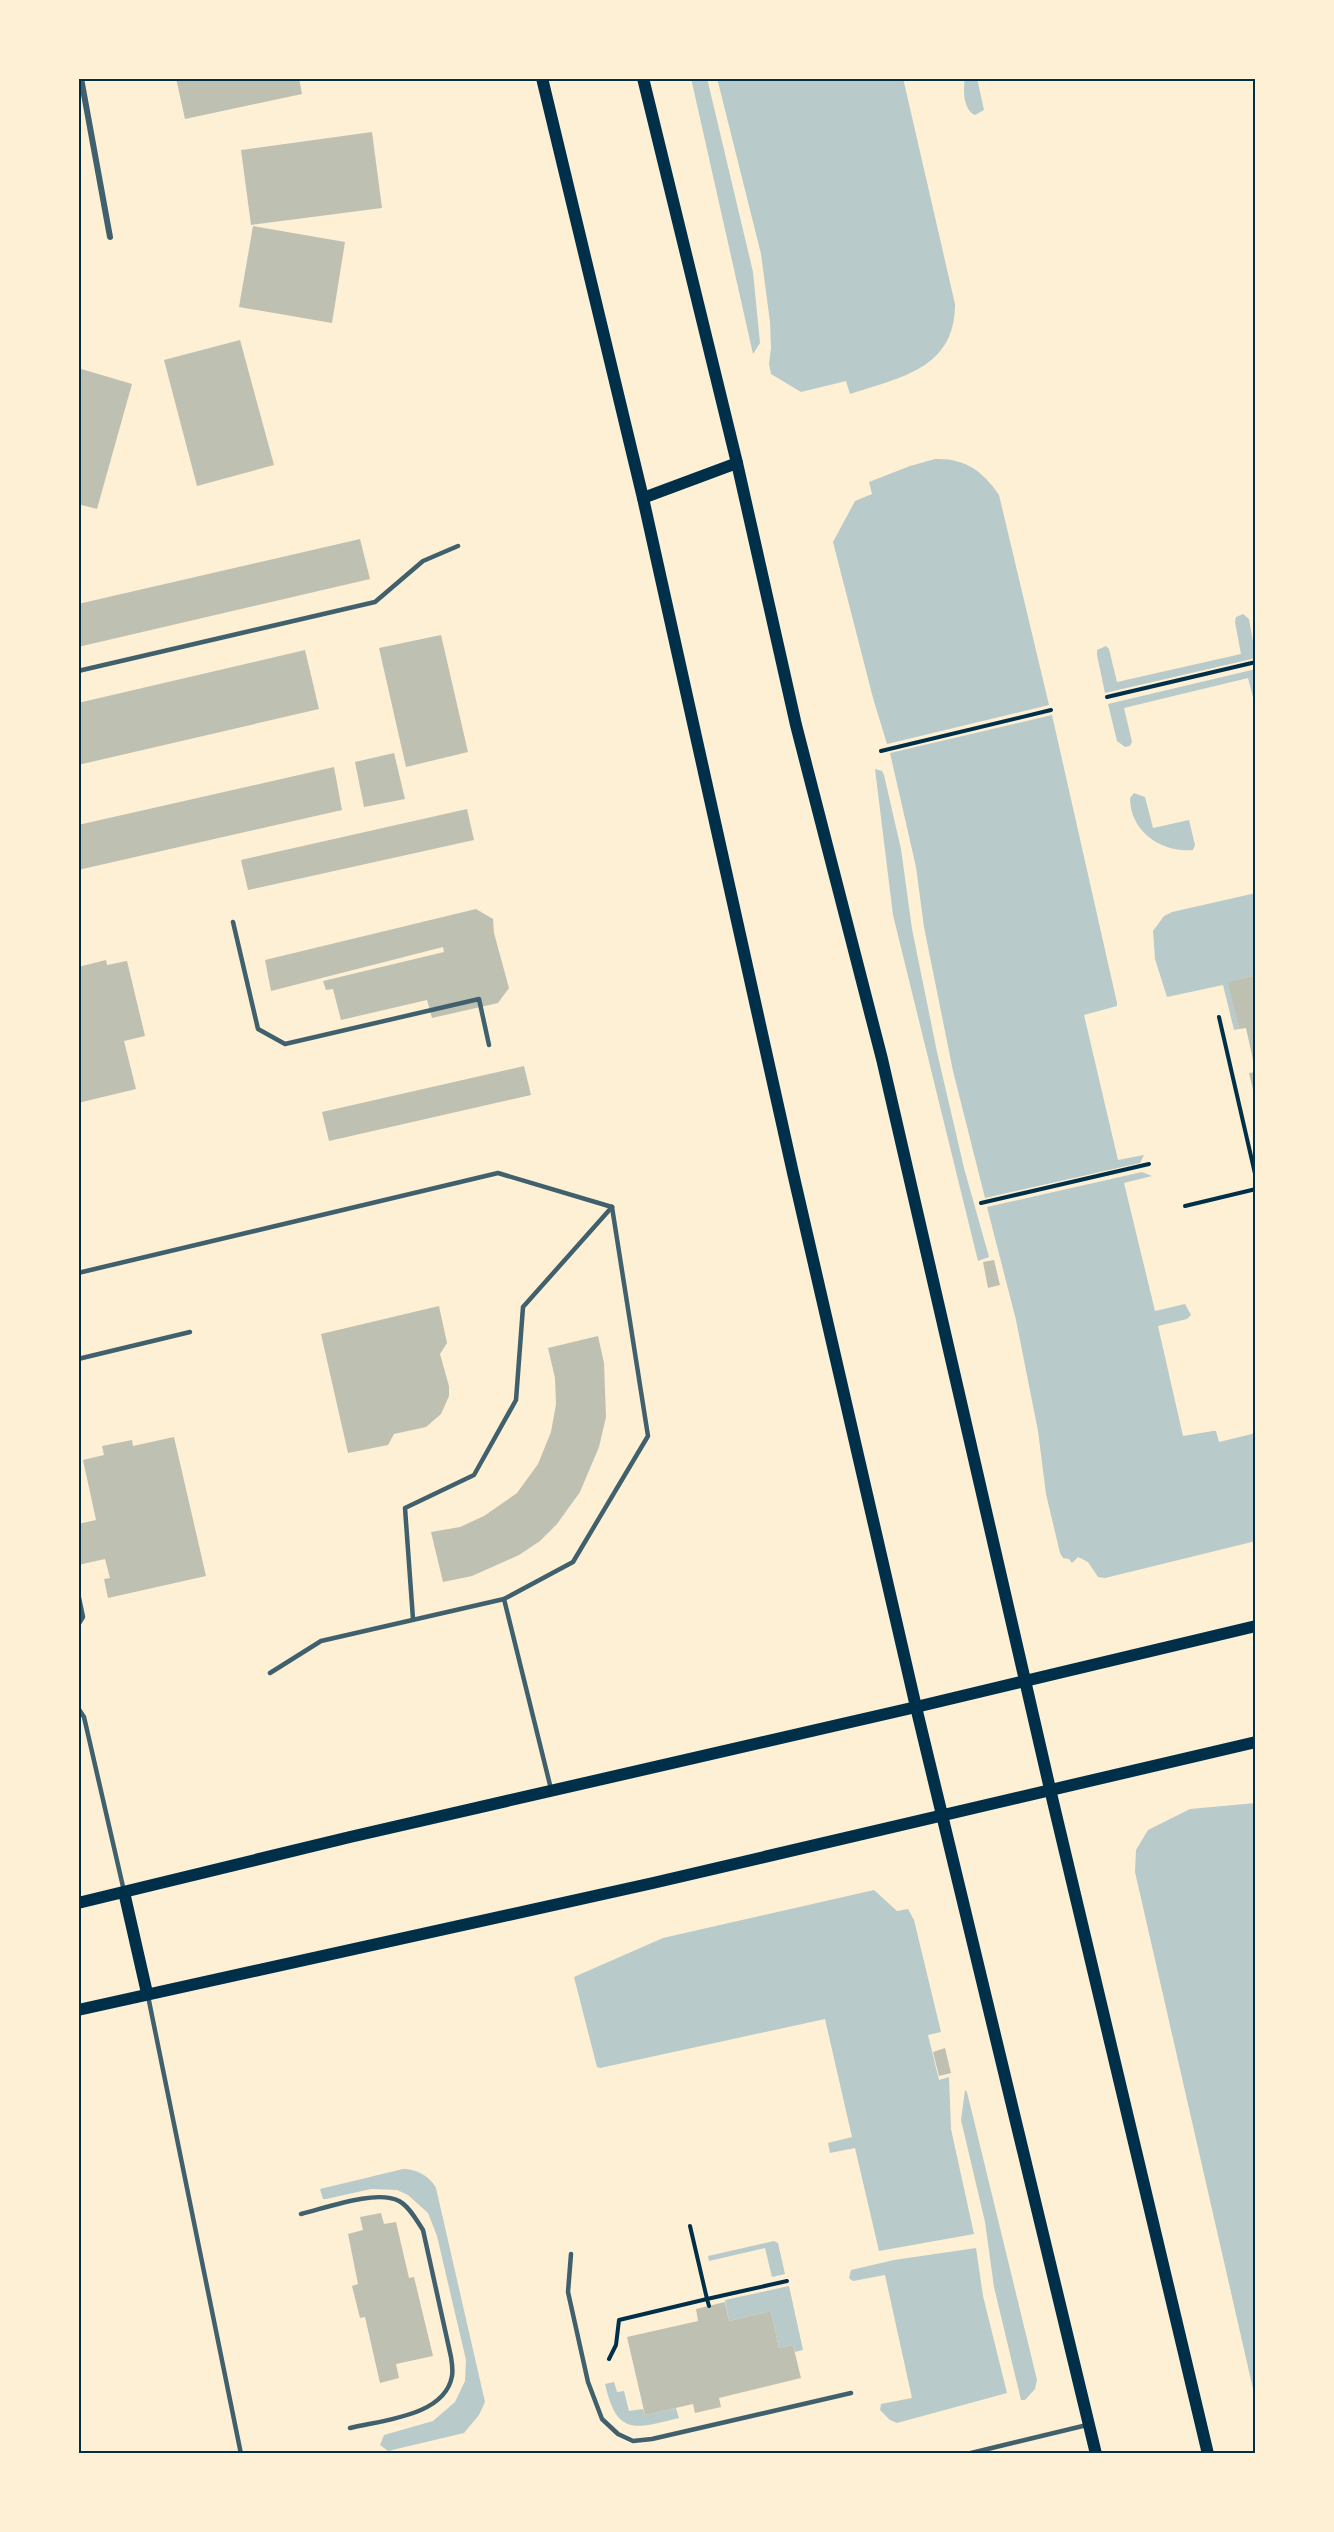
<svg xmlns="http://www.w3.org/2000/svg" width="1334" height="2532" font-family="'Exo 2',sans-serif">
<rect width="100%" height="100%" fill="#fdf0d5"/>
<g fill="#b9caca">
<path d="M691,78H707L753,272L760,343L753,354Z"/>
<path d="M717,78H903L955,304C955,369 901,377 850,394L846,381L801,392L771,374L769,364L771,348L770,322L761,254Z"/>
<path d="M965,78H977L984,110L975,115C963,110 963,90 965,78Z"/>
<path d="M935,459C965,458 983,471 999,495L1049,705L887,744L873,698L833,542L855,501L872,494L869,482L910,466Z"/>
<path d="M1243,614L1249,619L1256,658L1105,693L1097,655V650L1106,646L1109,649L1117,682L1241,654L1235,622L1236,617Z"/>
<path d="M1256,669V709L1248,678L1124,708L1132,742L1130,746L1125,747L1117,741L1108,704Z"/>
<path d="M1052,715L1117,1003V1006L1084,1015L1118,1160L1144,1155L1140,1163L985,1198L953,1071L924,927L916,867L890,753Z"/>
<path d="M875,769L882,771L884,775L901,849L912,929L937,1052L964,1168L989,1257L978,1261L893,915Z"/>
<path d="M1134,793L1145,797L1153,828L1189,820L1195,845L1193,850C1162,853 1130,832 1130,798Z"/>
<path d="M1256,893V975L1229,982L1239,1029L1234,1030L1223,985L1167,997L1155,959L1153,931L1164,916L1172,912Z"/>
<path d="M1142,1172L1152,1176L1124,1183L1155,1311L1185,1304L1191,1315L1187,1319L1158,1326L1183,1436L1213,1431H1216L1219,1442L1256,1433V1541L1105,1578L1098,1577L1088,1562L1078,1557L1072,1563L1069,1559L1063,1558L1060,1553L1046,1494L1038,1431L1016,1320L987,1207Z"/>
<path d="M1256,1803V2402L1135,1872L1136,1850L1148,1830L1190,1809Z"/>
<path d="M874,1890L897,1911L908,1909L914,1920L941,2032L928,2035L939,2080L949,2077L951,2129L974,2234L879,2251L855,2148L830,2153L828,2143L852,2137L825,2019L600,2068L597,2067L574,1977L663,1938Z"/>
<path d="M965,2090L967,2092L1037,2380L1035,2389L1025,2400H1021L994,2287L985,2222L961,2120Z"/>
<path d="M403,2169C416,2169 430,2176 436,2188L485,2402L479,2415L464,2433L388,2451L380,2445L384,2435L433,2421L455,2402L465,2381L466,2360L437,2236L428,2213L408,2195L397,2190L371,2189L326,2199H323L320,2189Z"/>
<path d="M774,2241L778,2243L785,2274L772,2277L765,2248L709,2261L708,2256Z"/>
<path d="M976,2248L983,2296L1007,2393L897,2423L890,2420L880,2410L881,2404L912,2398L885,2275L853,2281L849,2278L851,2270L894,2260Z"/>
<path d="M789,2286L803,2350L795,2352L793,2345L779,2348L771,2311L729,2321L725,2300Z"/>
<path d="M614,2382L617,2392L624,2391L629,2411L643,2409L645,2415L676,2408L679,2418C634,2429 617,2436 605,2384Z"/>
</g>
<g fill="#bec0b2">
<path d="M176,78H299L302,94L185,119Z"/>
<path d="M372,132L382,208L251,225L241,150Z"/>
<path d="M253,226L345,242L332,323L239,307Z"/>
<path d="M240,340L274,465L197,486L164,360Z"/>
<path d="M78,368L132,384L97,509L78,504Z"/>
<path d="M360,539L370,579L78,647V604Z"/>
<path d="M441,635L468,752L406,767L379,648Z"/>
<path d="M305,650L319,709L78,765V703Z"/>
<path d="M394,753L405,799L364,807L355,762Z"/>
<path d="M334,767L342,810L78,870V825Z"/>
<path d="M467,809L474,840L248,890L241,860Z"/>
<path d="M476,909L493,919L494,933L509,988L498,1003L432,1018L427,1000L341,1020L333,989L326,990L323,981L444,952L443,947L271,991L265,960Z"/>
<path d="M106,960L107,965L127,961L145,1036L124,1041L136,1089L78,1103V967Z"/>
<path d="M1256,975V1069H1255L1246,1028L1239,1029L1228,982Z"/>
<path d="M524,1066L531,1095L329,1141L322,1112Z"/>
<path d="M1256,1072V1097L1255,1098L1249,1073Z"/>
<path d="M994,1260L1000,1285L988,1288L983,1262Z"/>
<path d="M439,1306L447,1343L440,1354L449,1386V1396L441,1414L426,1427L394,1434L388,1445L348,1453L321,1334Z"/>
<path d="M598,1336L604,1363L606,1417L599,1447L580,1492L557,1524L540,1541L519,1555L472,1576L443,1582L431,1532L460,1527L484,1516L517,1493L538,1464L551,1432L556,1404L555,1378L548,1348Z"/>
<path d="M174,1437L206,1576L108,1598L104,1579L110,1578L105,1559L78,1565V1524L96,1520L83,1460L104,1455L102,1446L132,1440L133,1446Z"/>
<path d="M945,2048L951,2073L939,2076L933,2052Z"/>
<path d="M381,2213L384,2224L396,2222L409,2278L414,2277L433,2356L396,2364L399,2378L380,2383L365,2317L360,2318L352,2286L358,2284L348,2234L363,2230L360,2217Z"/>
<path d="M725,2302L729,2321L771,2311L779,2348L793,2345L801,2378L719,2398L721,2407L695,2413L693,2404L645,2415L627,2337L698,2321L696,2309Z"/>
</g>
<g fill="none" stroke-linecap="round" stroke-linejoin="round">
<g stroke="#003049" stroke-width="4">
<path d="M1107,697L1256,662"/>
<path d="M881,751L1051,710"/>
<path d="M1219,1017L1256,1178"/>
<path d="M981,1203L1149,1164"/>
<path d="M1185,1206L1256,1189"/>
<path d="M709,2306L707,2299L787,2281"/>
<path d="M609,2359L616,2345L619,2320L707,2299L690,2226"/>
</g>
<g stroke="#3f606c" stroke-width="4.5">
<path d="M78,671L375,602L423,561L458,546"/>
<path d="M233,922L258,1029L285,1044L479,999L489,1045"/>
<path d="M78,1273L498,1173L612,1207"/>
<path d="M78,1359L190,1332"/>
<path d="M78,1593L83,1617L78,1625"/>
<path d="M504,1599L573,1562L648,1436L612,1207"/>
<path d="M413,1619L405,1508L474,1475L516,1400L523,1307L612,1207"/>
<path d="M270,1673L321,1641L504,1599L551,1789"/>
<path d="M78,1708L84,1717L124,1891"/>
<path d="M148,1996L241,2454"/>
<path d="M301,2214C326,2208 376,2189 399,2201C409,2206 417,2221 423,2230L451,2357C452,2363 453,2370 452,2376C445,2416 383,2420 350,2428"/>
<path d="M571,2254L568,2292L588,2382L602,2419L618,2434L633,2441L652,2439L851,2393"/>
<path d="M967,2454L1087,2425"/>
</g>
<path stroke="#3f606c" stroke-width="6" d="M81,78L110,237"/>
<g stroke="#003049" stroke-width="12">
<path d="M542,78L643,498L793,1173L916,1707L1096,2454"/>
<path d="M643,78L737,463L796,725L882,1059L1050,1789L1208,2454"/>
<path d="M643,498L737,463"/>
<path d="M124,1892L147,1993"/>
<path d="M78,1903L350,1837L916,1707L1256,1626"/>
<path d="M78,2010L653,1883L1256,1742"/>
</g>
</g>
<rect width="1334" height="2532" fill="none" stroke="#fdf0d5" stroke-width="159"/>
<rect x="80" y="80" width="1174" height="2372" fill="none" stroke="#003049" stroke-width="2"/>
</svg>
